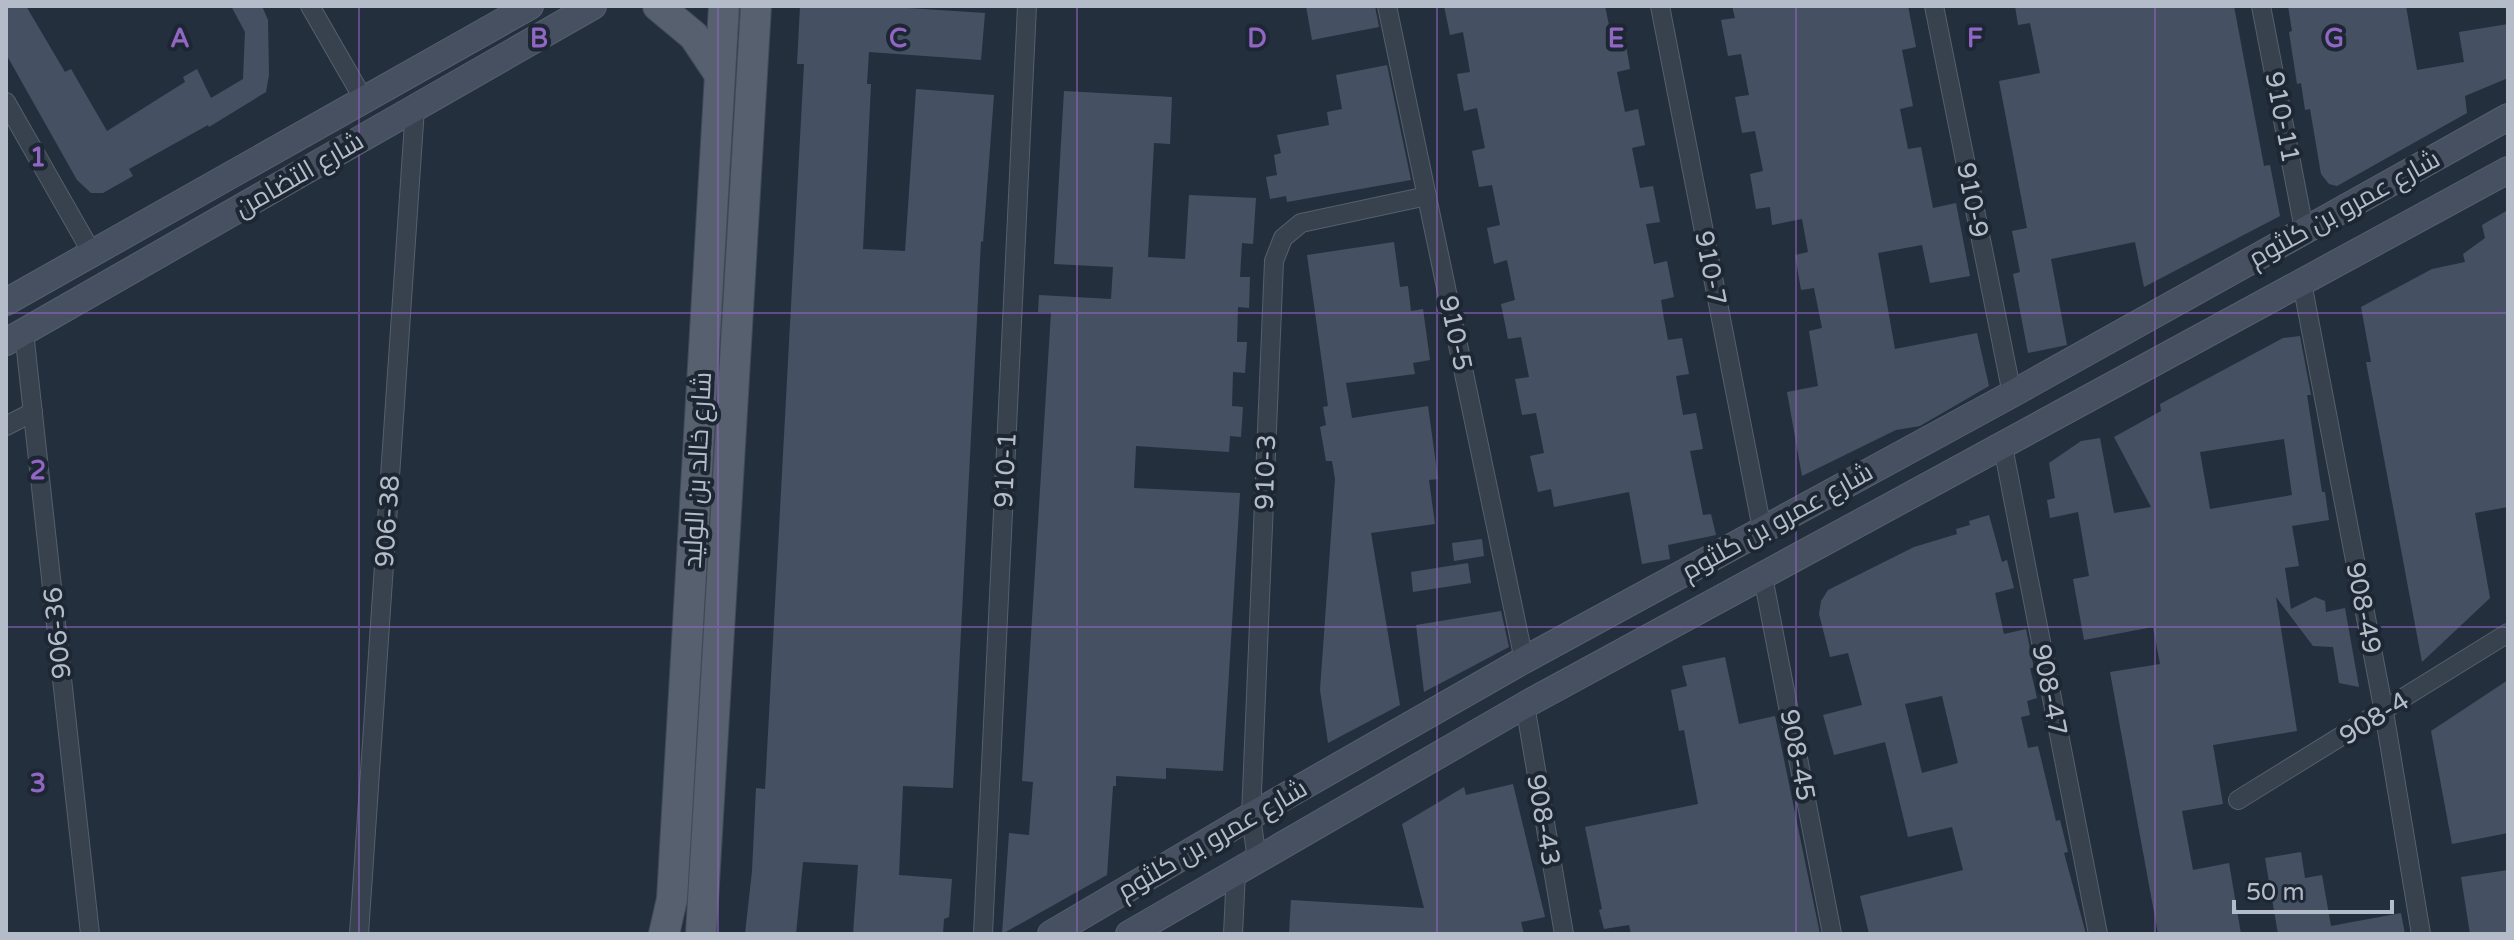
<svg xmlns="http://www.w3.org/2000/svg" width="2514" height="940" font-family="'Varela Round',Cairo,sans-serif">
<rect width="100%" height="100%" fill="#242f3e"/>
<g fill="#455162" fill-rule="evenodd">
<path d="M6,6H26L65,72L71,69L107,131L185,82L183,77L197,69L211,98L243,79L245,32L231,6H262L268,20L269,75L266,92L209,127L208,125L129,169L133,176L103,193H91L77,180L6,54Z"/>
<path d="M800,6L892,7L985,13L981,60L869,52L867,84H871L863,249L905,251L916,89L994,95L983,242L981,241L953,788L903,786L899,875L952,879L949,917L944,919L943,934H853L858,865L803,862L796,934H745L752,871L756,788L765,789L804,64H797Z"/>
<path d="M1306,6H1375L1379,27L1312,40Z"/>
<path d="M1444,6H1605L1611,35L1624,33L1630,69L1617,72L1625,112L1638,109L1645,145L1632,148L1640,188L1653,186L1660,222L1646,224L1654,264L1667,261L1674,297L1661,300L1664,319L1668,340L1682,338L1689,374L1676,376L1683,415L1696,413L1703,449L1690,451L1703,515L1711,514L1716,535L1668,545L1670,559L1642,564L1629,492L1554,507L1551,489L1538,492L1530,456L1544,453L1536,413L1522,415L1515,379L1529,377L1521,337L1508,339L1501,304L1515,300L1507,260L1494,264L1487,228L1500,225L1492,185L1479,187L1472,151L1485,148L1477,108L1464,111L1457,74L1470,72L1463,32L1450,35Z"/>
<path d="M1732,6H1908L1916,47L1902,50L1913,106L1900,109L1908,149L1921,147L1933,208L1956,203L1970,276L1930,283L1922,245L1878,253L1895,349L1977,333L1989,386L1920,426L1896,430L1802,476L1787,392L1818,386L1809,331L1822,328L1814,288L1801,290L1795,255L1808,252L1802,219L1772,225L1770,207L1756,209L1750,174L1763,171L1755,131L1742,133L1735,97L1749,95L1741,54L1728,56L1721,20L1735,18Z"/>
<path d="M2015,6H2234L2264,166L2270,165L2280,216L2144,287L2135,242L2051,259L2067,345L2028,353L2013,274L2020,272L2012,231L2027,228L1999,81L2040,73L2030,23L2018,25Z"/>
<path d="M2288,6H2406L2417,70L2464,62L2459,32L2508,24V78L2465,96L2467,113L2337,186L2329,184L2321,174L2310,109L2305,110L2301,83L2297,84L2289,32L2292,31Z"/>
<path d="M1387,65L1411,180L1287,202L1286,196L1270,199L1266,177L1277,175L1274,155L1281,153L1277,135L1329,125L1327,112L1342,109L1336,75Z"/>
<path d="M1064,91L1172,97L1170,144L1154,143L1148,257L1185,259L1189,195L1256,198L1253,244L1242,243L1240,277H1250L1249,308L1238,307L1237,342H1247L1245,373L1233,372L1232,406L1243,407L1241,437L1230,436L1229,452L1136,446L1134,488L1240,493L1223,771L1166,768V779L1116,776V786H1113L1107,875L1002,934L1009,833L1029,835L1033,782L1022,781L1051,312H1038L1039,295L1111,299L1113,267L1054,264Z"/>
<path d="M2508,210V507L2475,513L2490,598L2422,662L2366,362H2371L2361,307L2432,269L2465,262L2463,254L2485,238L2482,225Z"/>
<path d="M1394,242L1400,287L1408,286L1411,311L1423,309L1430,360L1413,363L1415,374L1346,383L1352,418L1428,406L1438,479L1429,480L1435,524L1371,533L1400,705L1328,743L1320,690L1335,479L1332,461H1326L1320,427L1326,425L1323,407L1328,406L1307,255Z"/>
<path d="M2300,336L2311,395H2307L2322,492H2325L2329,520L2292,526L2299,566L2285,568L2291,609L2315,597L2325,601L2326,612L2345,608L2359,687L2339,683L2333,647L2313,646L2276,597L2297,731L2213,745L2223,804L2182,811L2193,870L2229,863L2241,934H2158L2110,672L2160,664L2153,627L2084,640L2073,579L2089,576L2078,512L2050,518L2047,500L2055,498L2049,463L2081,441L2100,438L2114,513L2151,507L2114,437L2161,411L2160,404L2283,338ZM2284,439L2292,495L2210,509L2200,452Z"/>
<path d="M1989,515L2002,562L2007,560L2014,588L1995,593L2004,634L2026,629L2034,668H2030L2037,698L2027,701L2030,715L2021,717L2028,748L2038,746L2056,821L2060,820L2068,852L2064,853L2086,934H1869L1860,896L1963,870L1952,827L1908,837L1885,742L1834,755L1823,715L1862,705L1848,653L1830,657L1819,614L1821,601L1828,590L1914,547L1957,534L1956,529L1970,525L1969,521ZM1942,696L1958,763L1922,773L1905,704Z"/>
<path d="M1482,539L1484,556L1454,561L1452,543Z"/>
<path d="M1468,563L1471,583L1413,592L1411,572Z"/>
<path d="M1501,611L1509,647L1424,692L1416,625Z"/>
<path d="M1725,657L1739,724L1775,716L1820,934H1631L1629,925L1604,929L1599,910L1602,909L1585,827L1698,804L1684,730L1679,731L1671,690L1687,686L1682,666Z"/>
<path d="M2508,680V833L2452,844L2431,731Z"/>
<path d="M1513,784L1545,917L1521,922L1524,934H1289L1291,900L1424,908L1402,824L1464,787L1466,795Z"/>
<path d="M2301,852L2305,878L2322,875L2331,926L2401,913L2405,934H2278L2265,858Z"/>
<path d="M2508,870V934H2470L2461,877Z"/>
</g>
<g fill="none" stroke-linecap="round" stroke-linejoin="round">
<g stroke="#565f6c" stroke-width="20">
<g id="street">
<path d="M310,6L364,100"/>
<path d="M1387,6L1524,660"/>
<path d="M1660,6L1762,529"/>
<path d="M1934,6L2012,394"/>
<path d="M2261,6L2304,229"/>
<path d="M6,102L92,253"/>
<path d="M2302,283L2384,712L2421,934"/>
<path d="M24,332L90,934"/>
<path d="M6,426L33,412"/>
<path d="M2003,447L2098,934"/>
<path d="M1763,577L1832,934"/>
<path d="M1525,705L1564,934"/>
<path d="M2238,800L2508,633"/>
<path d="M1257,860L1251,816L1274,261L1283,238L1301,223L1427,196"/>
<path d="M359,934L415,108"/>
<path d="M983,934L1027,6"/>
<path d="M1233,934L1236,872"/>
</g>
</g>
<g stroke="#565f6c" stroke-width="28">
<g id="secondary">
<path d="M6,302L530,6"/>
<path d="M6,342L593,6"/>
<path d="M1051,934L1251,816L1524,660L2012,394L2508,117"/>
<path d="M1129,934L1525,705L2508,170"/>
</g>
</g>
<g stroke="#414a57" stroke-width="32">
<g id="primary">
<path d="M658,6L694,36L720,75"/>
<path d="M664,934L672,899L724,6"/>
<path d="M701,934L756,6"/>
</g>
</g>
<use href="#street" stroke="#38414e" stroke-width="18"/>
<use href="#secondary" stroke="#465061" stroke-width="26"/>
<use href="#primary" stroke="#56606e" stroke-width="30"/>
</g>
<path fill="none" stroke="#9266c3" stroke-width="2" stroke-opacity="0.55" d="M359,6V934M718,6V934M1077,6V934M1437,6V934M1796,6V934M2155,6V934M6,313H2508M6,627H2508"/>
<g text-anchor="middle" stroke-width="8" stroke-linejoin="round" paint-order="stroke">
<g font-size="26" fill="#b4bcc9" stroke="#1d2633">
<text transform="translate(2283 117) rotate(79)" y="9">910-11</text>
<text transform="translate(299 174) rotate(-30)" y="9">شارع التضامن</text>
<text transform="translate(1973 200) rotate(79)" y="9">910-9</text>
<text transform="translate(2344 208) rotate(-29)" y="9">شارع عمرو بن كلثوم</text>
<text transform="translate(1711 268) rotate(79)" y="9">910-7</text>
<text transform="translate(1456 333) rotate(78)" y="9">910-5</text>
<text transform="translate(697 470) rotate(-87)" y="9">شارع خالد بن الوليد</text>
<text transform="translate(1005 470) rotate(-87)" y="9">910-1</text>
<text transform="translate(1265 472) rotate(-88)" y="9">910-3</text>
<text transform="translate(387 521) rotate(-86)" y="9">906-38</text>
<text transform="translate(1777 521) rotate(-29)" y="9">شارع عمرو بن كلثوم</text>
<text transform="translate(2364 608) rotate(79)" y="9">908-49</text>
<text transform="translate(57 633) rotate(-96)" y="9">906-36</text>
<text transform="translate(2050 690) rotate(79)" y="9">908-47</text>
<text transform="translate(2374 718) rotate(-32)" y="9">908-4</text>
<text transform="translate(1798 755) rotate(79)" y="9">908-45</text>
<text transform="translate(1544 820) rotate(80)" y="9">908-43</text>
<text transform="translate(1212 839) rotate(-30)" y="9">شارع عمرو بن كلثوم</text>
</g>
</g>
<g font-size="26" text-anchor="middle" font-weight="bold" fill="#9266c3" stroke="#1d2633" stroke-width="8" stroke-linejoin="round" paint-order="stroke">
<text x="180" y="47">A</text>
<text x="539" y="47">B</text>
<text x="898" y="47">C</text>
<text x="1257" y="47">D</text>
<text x="1616" y="47">E</text>
<text x="1975" y="47">F</text>
<text x="2334" y="47">G</text>
<text x="38" y="166">1</text>
<text x="38" y="479">2</text>
<text x="38" y="792">3</text>
</g>
<rect width="2514" height="940" fill="none" stroke="#b4bcc9" stroke-width="16"/>
<path d="M2234 900v12h158v-12" fill="none" stroke="#b4bcc9" stroke-width="4"/>
<text x="2246" y="900" font-size="24" fill="#b4bcc9" stroke="#1d2633" stroke-width="6" paint-order="stroke">50 m</text>
</svg>
